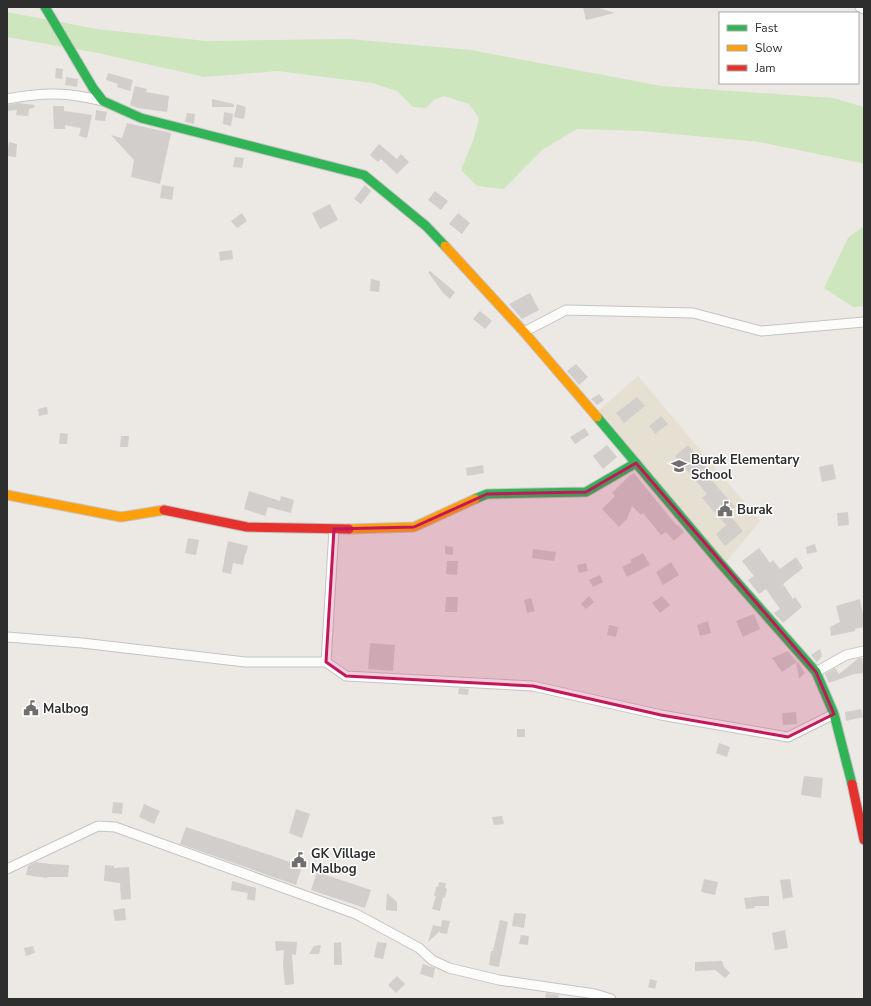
<svg xmlns="http://www.w3.org/2000/svg" width="871" height="1006" font-family="'Nunito Sans',sans-serif">
<rect width="100%" height="100%" fill="#ece8e4"/>
<path fill="#e6e0d3" d="M638,376L760,521L726,562L598,411Z"/>
<g fill="#cee6be">
<path d="M7,12L97,29L205,41L349,39L471,50L661,86L833,98L864,107V165L861,163L759,142L642,131L577,129L542,150L504,189L477,186L461,170L474,138L479,118L469,104L444,96L434,100L426,108L413,107L397,91L372,83L278,71L204,77L98,53L7,37Z"/>
<path d="M864,226V306L853,307L824,288L848,238Z"/>
</g>
<g fill="#d1cecb">
<path d="M583,7H596L615,13L586,20Z"/>
<path d="M56,68L63,69L62,79L55,78Z"/>
<path d="M108,73L133,80L130,91L117,87L118,84L106,80Z"/>
<path d="M66,77L78,79L77,87L65,85Z"/>
<path d="M135,86L147,89L146,92L169,96L167,112L138,108L130,105Z"/>
<path d="M212,99L234,104V107H212Z"/>
<path d="M18,103L35,105L34,108L29,109L28,116L16,115L17,110L7,111V105Z"/>
<path d="M237,104L246,107L244,119L234,117Z"/>
<path d="M53,106H64V111L92,115L87,138L79,136L81,128L65,125V129H54Z"/>
<path d="M96,110L107,112L105,121L95,120Z"/>
<path d="M224,112L233,114L231,126L223,124Z"/>
<path d="M187,113L195,114L194,124L185,122Z"/>
<path d="M127,123L171,133L160,184L131,177L134,160L111,135L122,138Z"/>
<path d="M9,142L17,144L16,157L7,156Z"/>
<path d="M379,144L397,159L401,154L409,162L397,174L381,159L378,162L370,155Z"/>
<path d="M235,157L244,158L242,168L233,167Z"/>
<path d="M162,185L174,187L172,200L160,198Z"/>
<path d="M365,185L371,191L361,204L354,199Z"/>
<path d="M435,191L448,201L441,210L428,200Z"/>
<path d="M330,204L338,220L320,229L312,213Z"/>
<path d="M242,213L247,221L237,228L231,221Z"/>
<path d="M458,213L470,223L462,234L449,224Z"/>
<path d="M232,250L233,259L220,261L219,252Z"/>
<path d="M430,271L455,292L450,299L443,293L428,272Z"/>
<path d="M371,279L380,281L379,292L370,291Z"/>
<path d="M530,293L539,310L522,319L509,304Z"/>
<path d="M480,311L492,321L485,329L473,319Z"/>
<path d="M576,364L588,377L579,385L567,371Z"/>
<path d="M599,394L604,400L597,405L591,399Z"/>
<path d="M637,397L645,406L624,423L616,413Z"/>
<path d="M47,407L48,414L39,416L38,409Z"/>
<path d="M661,416L668,424L655,434L649,426Z"/>
<path d="M585,428L589,435L575,444L570,437Z"/>
<path d="M60,433L68,434L67,444H59Z"/>
<path d="M121,436H129L128,447H120Z"/>
<path d="M607,445L617,457L603,469L593,456Z"/>
<path d="M688,445L712,474L709,477L735,507L728,513L743,531L725,546L716,534L726,525L702,498L707,494L675,456Z"/>
<path d="M833,464L836,479L822,482L819,467Z"/>
<path d="M483,465L484,473L467,476L466,468Z"/>
<path d="M634,473L677,526L678,525L684,532L674,541L666,532L661,535L643,513L641,515L632,506L627,519L619,527L602,509L615,496L612,493L629,476Z"/>
<path d="M249,491L280,501L281,496L294,500L291,513L268,507L265,516L244,509Z"/>
<path d="M848,512L849,525L838,526L837,513Z"/>
<path d="M188,538L199,540L196,555L185,553Z"/>
<path d="M228,541L248,546L246,554H245L243,565L233,563L231,574L222,572Z"/>
<path d="M815,544L817,552L807,554L806,547Z"/>
<path d="M445,546L453,547V555L445,554Z"/>
<path d="M759,548L770,563L773,560L780,569L796,557L803,568L783,584L793,599L795,597L802,607L783,623L774,613L780,609L766,589L759,594L748,580L754,576L742,561Z"/>
<path d="M533,549L556,552L554,561L532,558Z"/>
<path d="M643,553L650,565L627,577L622,567L632,562L630,560Z"/>
<path d="M447,561H458L457,575L446,574Z"/>
<path d="M671,562L679,575L663,585L656,572Z"/>
<path d="M586,563L588,571L579,573L577,565Z"/>
<path d="M600,575L603,582L593,587L589,580Z"/>
<path d="M589,596L594,602L586,609L581,604Z"/>
<path d="M662,596L670,605L660,613L652,603Z"/>
<path d="M446,597H458L457,612H445Z"/>
<path d="M531,598L535,611L527,613L524,600Z"/>
<path d="M860,599L863,615H864V627L855,629V631L831,636L830,627L840,622L836,606Z"/>
<path d="M754,614L760,629L743,637L736,621Z"/>
<path d="M708,621L711,633L700,636L697,625Z"/>
<path d="M609,625L618,627L616,637L607,635Z"/>
<path d="M370,643L395,645L393,671L368,669Z"/>
<path d="M820,649L822,656L817,662L811,655Z"/>
<path d="M788,651L797,662L782,672L772,658Z"/>
<path d="M859,658H862L864,673L854,674L829,683L825,674L835,668L839,674Z"/>
<path d="M798,662L805,673L799,679L796,663Z"/>
<path d="M459,688L469,689L468,695L458,694Z"/>
<path d="M861,709L863,717L846,721L845,712Z"/>
<path d="M796,712L797,724L783,725L782,713Z"/>
<rect x="517" y="729" width="8" height="8"/>
<path d="M719,743L730,747L727,757L716,753Z"/>
<path d="M804,776L823,778L821,798L801,795Z"/>
<path d="M113,802L123,803L122,814L112,813Z"/>
<path d="M144,804L160,811L154,824L139,817Z"/>
<path d="M296,809L310,814L302,838L289,833Z"/>
<path d="M502,816L504,824L494,825L492,817Z"/>
<path d="M186,827L302,866L296,885L180,844Z"/>
<path d="M36,862L50,864L69,865L68,877H47V878L26,875L28,866Z"/>
<path d="M105,865L114,866V868L129,867L131,899L121,900L120,883L104,881Z"/>
<path d="M317,872L371,890L365,908L311,890Z"/>
<path d="M704,879L718,882L715,895L701,892Z"/>
<path d="M790,879L793,897L783,899L780,880Z"/>
<path d="M232,881L256,888L255,901L247,899L248,893L231,890Z"/>
<path d="M439,882L446,883L445,888L447,889L445,898L443,897L440,911L432,909L436,896H434L436,887H438Z"/>
<path d="M387,893L397,902V911L386,910Z"/>
<path d="M762,896H769V906H754L755,908L746,909L744,898Z"/>
<path d="M125,908L126,920L115,921L113,910Z"/>
<path d="M514,913L526,914L524,928L512,926Z"/>
<path d="M442,920L450,921L447,934L440,933V931L428,942L433,925L441,927Z"/>
<path d="M500,920L508,922L499,967L489,965L491,951H493Z"/>
<path d="M785,930L788,948L775,950L772,933Z"/>
<path d="M521,935L529,936L528,945L519,944Z"/>
<path d="M275,941L297,942L296,955L292,954L294,984L285,985L283,965L284,950L276,951Z"/>
<path d="M341,942L342,965H334V943Z"/>
<path d="M377,942L387,943L383,959L374,957Z"/>
<path d="M321,945L319,954H309L314,946Z"/>
<path d="M33,946L35,953L26,956L24,948Z"/>
<path d="M722,961L724,967L730,973L725,978L715,970L695,971V962Z"/>
<path d="M423,964L435,968L433,978L420,974Z"/>
<path d="M397,976L405,984L396,993L388,985Z"/>
<path d="M650,979L657,981L655,989L648,987Z"/>
<path d="M546,993L559,995L558,999H545Z"/>
</g>
<g fill="none" stroke-linecap="round" stroke-linejoin="round">
<g stroke="#c5c4c5" stroke-width="11">
<g id="street">
<path d="M860,7L864,9"/>
<path d="M7,99C44,92 67,92 103,101"/>
<path d="M524,332L566,310L693,313L761,331L864,322"/>
<path d="M7,637L82,643L245,662H326L334,529"/>
<path d="M326,662L346,676L533,686L661,715L788,737L834,714"/>
<path d="M816,672L846,655L864,651"/>
<path d="M7,869L98,826L115,827L356,914L419,948L432,960L449,968L499,980L595,994L611,999"/>
</g>
</g>
<g stroke="#c5c4c5" stroke-width="11">
<g id="fast">
<path d="M45,7L93,88L103,101L141,118L364,175L426,226L445,246"/>
<path d="M597,417L721,564L816,672L834,714L852,784"/>
<path d="M475,499L487,494L586,492L636,463"/>
</g>
</g>
<g stroke="#c5c4c5" stroke-width="11">
<g id="slow">
<path d="M445,246L524,332L597,417"/>
<path d="M7,495L121,517L164,510"/>
<path d="M349,529L414,527L475,499"/>
</g>
</g>
<g stroke="#c5c4c5" stroke-width="11">
<g id="jam">
<path d="M164,510L247,527L349,529"/>
<path d="M852,784L864,840"/>
</g>
</g>
<use href="#street" stroke="#fcfcfb" stroke-width="9"/>
<use href="#fast" stroke="#30b455" stroke-width="9"/>
<use href="#slow" stroke="#ff9f0a" stroke-width="9"/>
<use href="#jam" stroke="#e5322d" stroke-width="9"/>
</g>
<path fill="#c2185b" fill-opacity="0.2" stroke="#c2185b" stroke-width="3" stroke-linejoin="round" d="M636,463L816,672L834,714L788,737L661,715L533,686L346,676L326,662L334,529L414,527L487,494L586,492Z"/>
<defs>
<g id="school-bare" transform="scale(1.2)"><path d="M0-5L7-2L0 1L-7-2ZM-4 1L0 2.5L4 1V4Q0 6-4 4Z" fill="#706f6e" stroke="#fff" stroke-width="2.5" paint-order="stroke"/></g>
<g id="civic-bare" transform="scale(1.2)"><path d="M-.6-6.5H3V-4.5H.6V-3L4-1V1h2V6H-6V1h2V-1L-.6-3ZM-1.2 2.5V6h2.4V2.5Z" fill="#706f6e" stroke="#fff" stroke-width="2.5" paint-order="stroke"/></g>
</defs>
<g fill-rule="evenodd">
<use href="#school-bare" x="679" y="466"/>
<use href="#civic-bare" x="725" y="509"/>
<use href="#civic-bare" x="31" y="708"/>
<use href="#civic-bare" x="299" y="860"/>
</g>
<g text-anchor="middle" stroke-width="3" stroke-linejoin="round" paint-order="stroke">
<g font-size="13" font-weight="bold" fill="#2e2e2e" stroke="#fff" text-anchor="start">
<text x="691" y="464">Burak Elementary<tspan x="691" dy="15">School</tspan></text>
<text x="737" y="514">Burak</text>
<text x="43" y="713">Malbog</text>
<text x="311" y="858">GK Village<tspan x="311" dy="15">Malbog</tspan></text>
</g>
</g>
<rect width="871" height="1006" fill="none" stroke="#2e2e2e" stroke-width="16"/>
<rect x="719" y="12" width="140" height="72" fill="#ffffff" stroke="#ababab"/>
<rect x="727" y="25" width="20" height="6" fill="#30b455" stroke="#ababab"/>
<text x="755" y="32" font-size="12" fill="#2e2e2e">Fast</text>
<rect x="727" y="45" width="20" height="6" fill="#ff9f0a" stroke="#ababab"/>
<text x="755" y="52" font-size="12" fill="#2e2e2e">Slow</text>
<rect x="727" y="65" width="20" height="6" fill="#e5322d" stroke="#ababab"/>
<text x="755" y="72" font-size="12" fill="#2e2e2e">Jam</text>
</svg>
